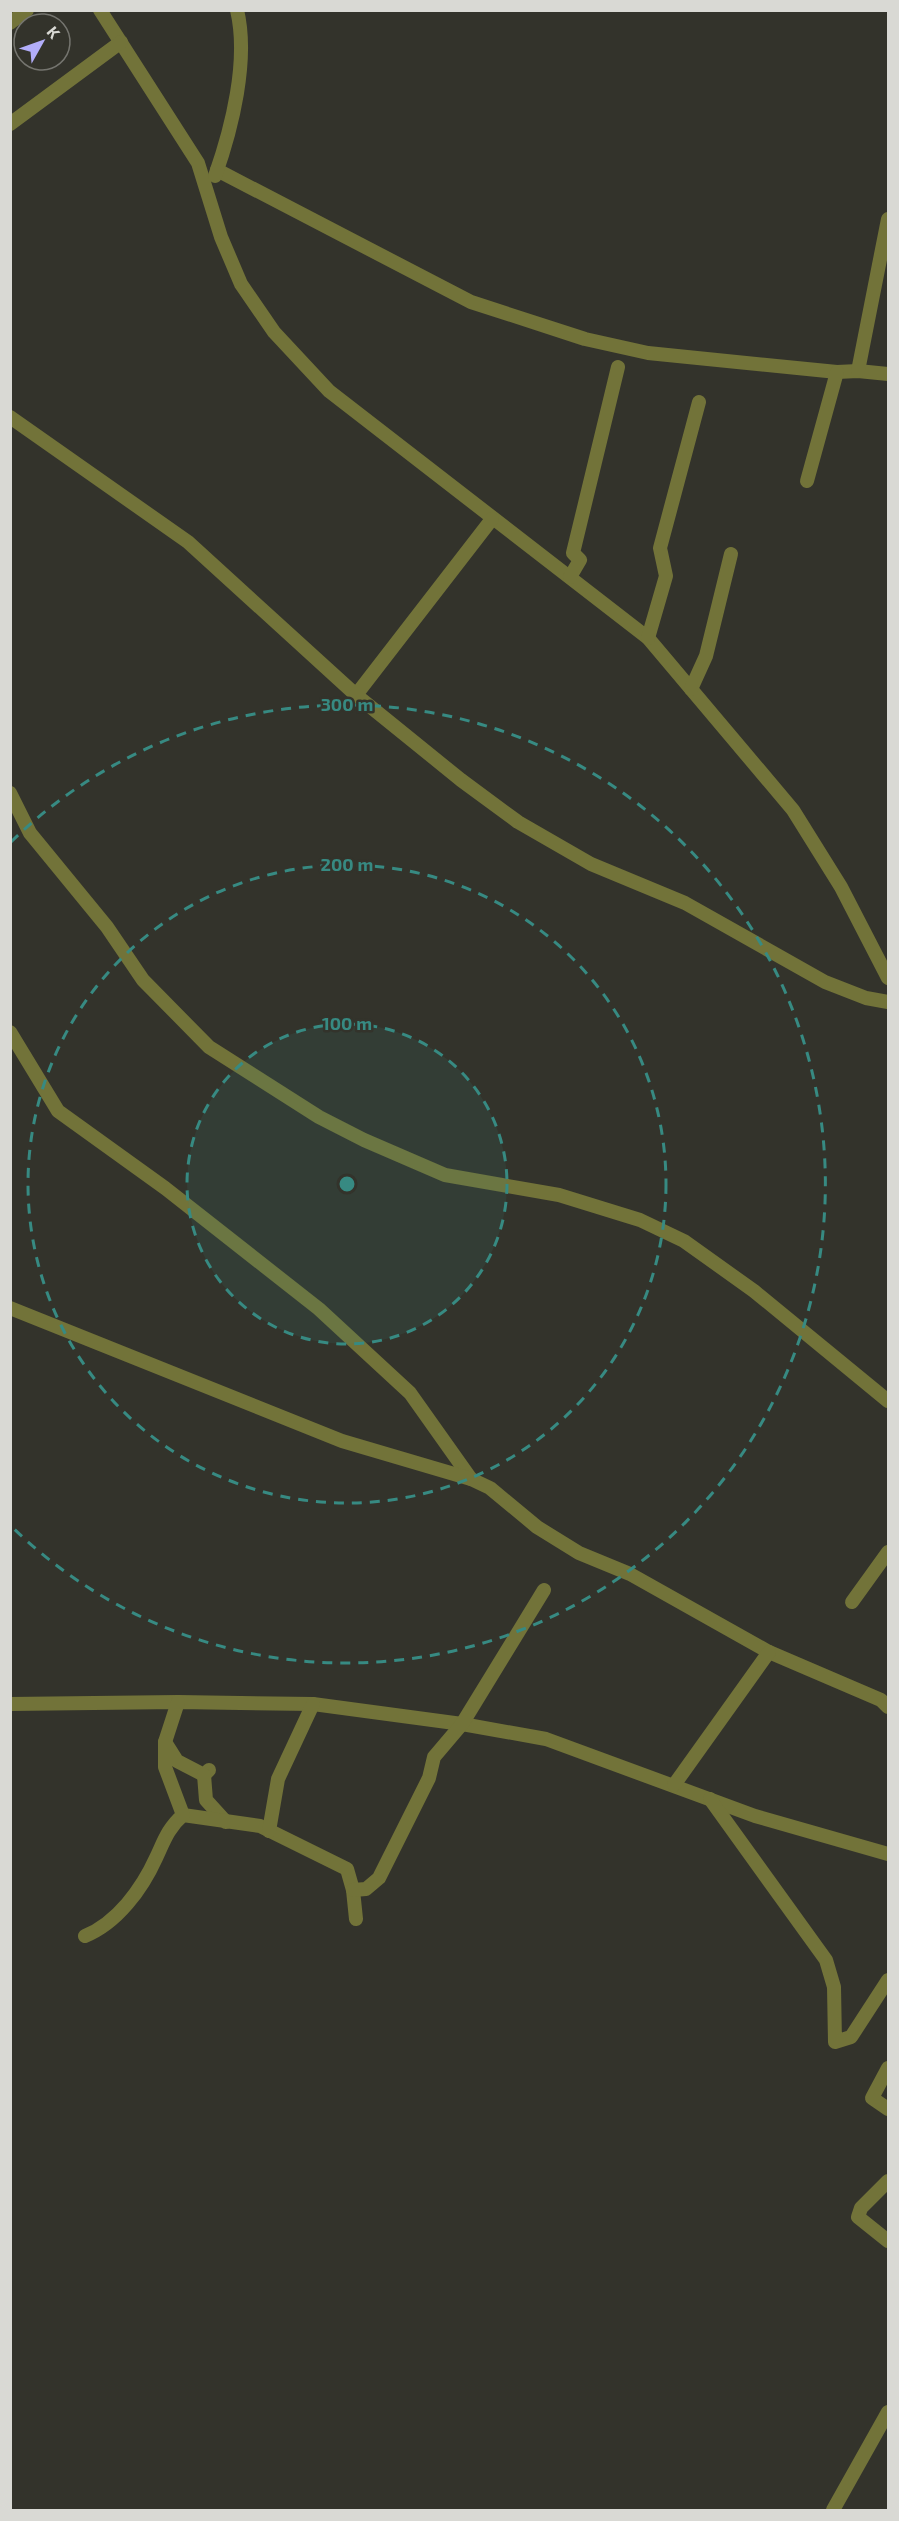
<svg xmlns="http://www.w3.org/2000/svg" width="899" height="2521" font-family="'Exo 2',sans-serif">
<rect width="100%" height="100%" fill="#33332b"/>
<g fill="none" stroke-linecap="round" stroke-linejoin="round">
<g stroke="#727339" stroke-width="14">
<path d="M100,10L198,163L221,237L241,284L274,332L329,391L648,638L793,810L841,887L888,978"/>
<path d="M10,23L27,10"/>
<path d="M10,124L121,42"/>
<path d="M217,170L471,302L585,339L648,353L837,372L858,371L888,374"/>
<path d="M215,176C232,128 249,60 237,10"/>
<path d="M858,371L888,219"/>
<path d="M10,417L188,542L356,695L461,780L518,822L591,864L685,903L825,982L866,998L888,1002"/>
<path d="M807,481L837,372"/>
<path d="M570,577L580,560L573,553L618,367"/>
<path d="M648,638L666,576L660,548L699,402"/>
<path d="M691,689L706,656L731,554"/>
<path d="M356,695L492,519"/>
<path d="M10,793L30,833L107,927L143,980L209,1047L319,1117L364,1140L445,1175L559,1195L640,1220L684,1241L754,1291L888,1401"/>
<path d="M10,1032L58,1111L165,1188L319,1309L410,1393L471,1479"/>
<path d="M10,1308L342,1441L471,1479L490,1488L537,1527L579,1553L630,1574L769,1652L881,1700L888,1707"/>
<path d="M852,1602L888,1552"/>
<path d="M10,1704L178,1702L313,1704L462,1724L546,1739L755,1816L888,1854"/>
<path d="M165,1742L177,1761L204,1775L209,1770"/>
<path d="M204,1775L206,1800L226,1822"/>
<path d="M674,1785L769,1652"/>
<path d="M710,1799L826,1960L834,1987L835,2042L851,2037L888,1980"/>
<path d="M183,1815L260,1826L347,1869L353,1890L356,1919"/>
<path d="M269,1831L278,1779L313,1704"/>
<path d="M353,1890L366,1889L379,1878L429,1778L434,1757L462,1724L544,1590"/>
<path d="M85,1936C117,1923 142,1889 156,1858C164,1841 168,1828 183,1815L165,1767V1742L178,1702"/>
<path d="M888,2068L872,2098L888,2109"/>
<path d="M888,2181L861,2208L858,2217L888,2241"/>
<path d="M833,2510L888,2412"/>
</g>
</g>
<circle cx="347" cy="1184" r="160" fill="#378a82" fill-opacity=".12"/>
<g fill="none" stroke="#378a82" stroke-width="3" stroke-dasharray="10 8">
<circle cx="347" cy="1184" r="160"/>
<circle cx="347" cy="1184" r="319"/>
<path d="M11 842A479 479 0 1 1 11 1526"/>
</g>
<circle cx="347" cy="1184" r="9" fill="#378a82" stroke="#33332b" stroke-width="3"/>
<g font-size="18" text-anchor="middle" font-weight="bold" fill="#378a82" stroke="#33332b" stroke-width="5" stroke-linejoin="round" paint-order="stroke">
<text x="347" y="711">300 m</text>
<text x="347" y="871">200 m</text>
<text x="347" y="1030">100 m</text>
</g>
<rect width="899" height="2521" fill="none" stroke="#d9d9d4" stroke-width="24"/>
<g transform="translate(42 42) rotate(50)"><circle r="28" fill="#33332b" stroke="#75756f" stroke-width="1.5"/>
<path d="M0-4.5L10 22L0 15L-10 22Z" fill="#b2adf9"/>
<text y="-9" font-size="16" font-weight="bold" text-anchor="middle" fill="#d9d9d4">K</text>
</g>
</svg>
